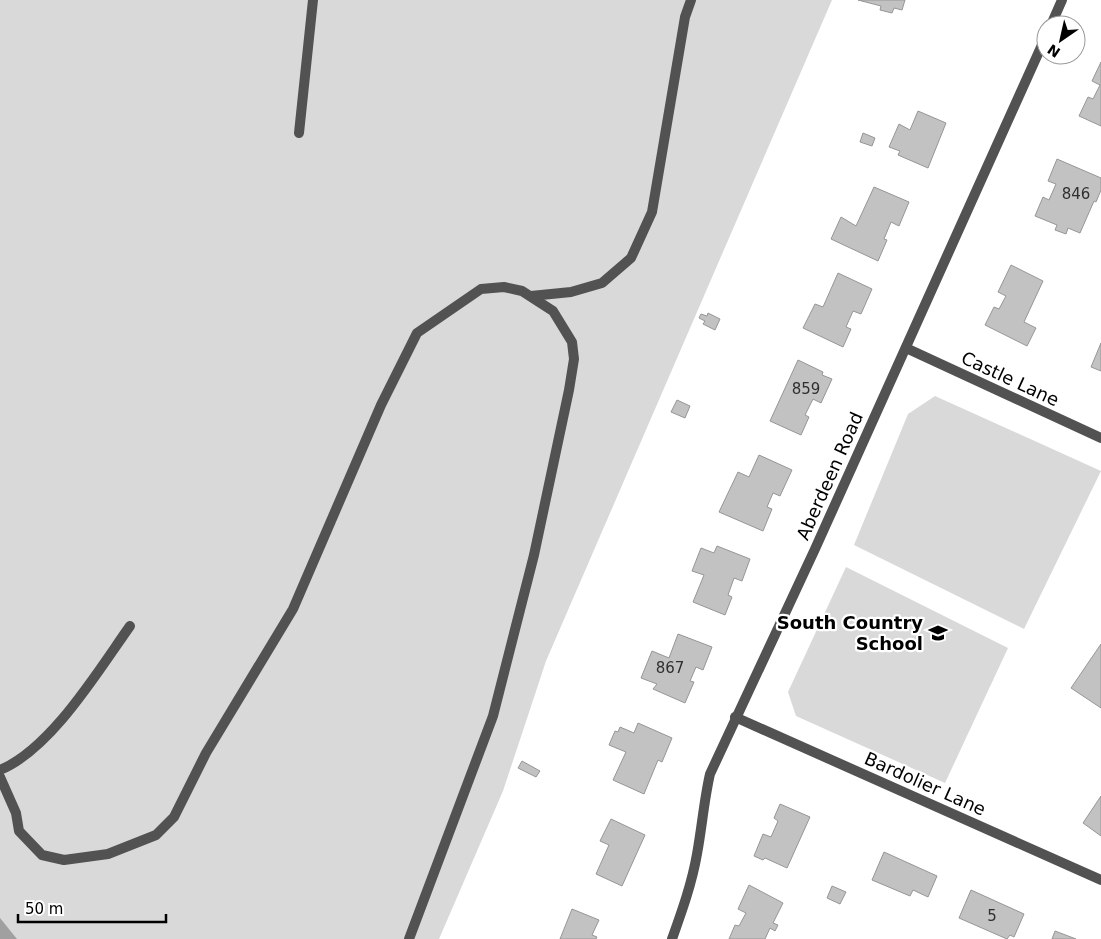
<svg xmlns="http://www.w3.org/2000/svg" width="1101" height="939" font-family="'DejaVu Sans',sans-serif">
<rect width="100%" height="100%" fill="#fff"/>
<g fill="#d9d9d9">
<path d="M0,0H832L546,661L503,791L439,939H0Z"/>
<path d="M935,396L1101,471L1024,629L854,545L908,414Z"/>
<path d="M846,567L1008,648L945,783L796,716L788,692Z"/>
</g>
<path fill="#a0a0a0" d="M0,918L17,939H0Z"/>
<g fill="#c2c2c2" stroke="#969696">
<path d="M858,0H905L902,10L894,8L892,13L880,10L881,6Z"/>
<path d="M1101,62V126L1079,116L1088,97L1093,99L1100,85L1092,81Z"/>
<path d="M918,111L946,123L928,168L898,155L900,151L889,147L899,124L910,130Z"/>
<path d="M863,133L875,138L872,146L860,142Z"/>
<path d="M1057,159L1101,178V190L1096,202L1094,201L1080,233L1068,228L1066,234L1055,230L1057,225L1035,216L1043,197L1049,200L1056,184L1048,181Z"/>
<path d="M874,187L909,202L899,226L891,222L884,239L887,240L878,261L831,239L841,217L856,226Z"/>
<path d="M1011,265L1043,281L1024,322L1036,328L1027,346L985,325L994,307L999,309L1006,296L998,292Z"/>
<path d="M838,273L872,289L861,314L853,311L846,327L851,329L843,347L803,328L815,304L823,307Z"/>
<path d="M708,313L720,319L715,330L703,324L705,321L699,318L701,314L707,316Z"/>
<path d="M1101,343V371L1091,367Z"/>
<path d="M798,360L823,372L822,375L832,379L821,403L813,399L805,415L809,417L801,435L770,421Z"/>
<path d="M677,400L690,406L685,418L671,412Z"/>
<path d="M759,455L792,470L780,496L773,493L767,507L772,509L763,531L719,512L738,472L749,477Z"/>
<path d="M717,546L750,559L742,581L734,578L728,595L732,597L725,615L693,602L704,575L692,571L701,548L714,553Z"/>
<path d="M678,634L712,647L703,670L696,667L690,681L694,682L685,703L653,689L657,684L641,678L652,651L669,658Z"/>
<path d="M1101,644V708L1071,688Z"/>
<path d="M638,723L672,738L662,762L658,760L644,794L613,780L626,752L609,745L615,731L618,732L620,727L634,733Z"/>
<path d="M522,761L540,771L536,777L518,768Z"/>
<path d="M1101,796V836L1083,823Z"/>
<path d="M780,804L810,817L787,868L765,858L763,860L754,856L763,834L771,837L778,821L774,818Z"/>
<path d="M611,819L645,835L622,886L596,874L609,845L600,841Z"/>
<path d="M884,852L937,876L928,897L913,890L910,896L872,880Z"/>
<path d="M749,885L783,903L773,923L778,925L775,931L770,928L765,939H729L735,925L739,926L746,913L738,909Z"/>
<path d="M832,886L846,892L840,904L827,898Z"/>
<path d="M971,890L1024,914L1014,937L1010,935L1007,939L959,918Z"/>
<path d="M572,909L599,920L592,935L597,937L596,939H560Z"/>
<path d="M1055,931L1076,939H1052Z"/>
</g>
<g fill="none" stroke-linecap="round" stroke-linejoin="round">
<g stroke="#525252" stroke-width="10">
<path d="M299,133L313,0"/>
<path d="M531,296L571,292L602,283L631,258L652,212L685,17L691,0"/>
<path d="M0,770C51,749 98,671 130,626"/>
<path d="M0,777L16,813L19,831L42,855L64,860L108,854L156,835L174,817L206,753L293,609L381,405L417,333L481,289L504,287L522,291L553,311L572,342L574,359L569,390L534,555L493,716L409,939"/>
</g>
<g stroke="#525252" stroke-width="10">
<path d="M1051,25L1062,0"/>
<path d="M906,348L1101,438"/>
<path d="M735,717L1101,880"/>
<path d="M672,939C682,911 692,883 697,854C702,827 704,800 710,774L815,549L1046,36"/>
</g>
</g>
<defs>
<g id="school-bare" transform="scale(1.5)"><path d="M0-5L7-2L0 1L-7-2ZM-4 1L0 2.5L4 1V4Q0 6-4 4Z" fill="#000" stroke="#fff" stroke-width="2.5" paint-order="stroke"/></g>
</defs>
<g fill-rule="evenodd">
<use href="#school-bare" x="938" y="633"/>
</g>
<g text-anchor="middle" stroke-width="4.5" stroke-linejoin="round" paint-order="stroke">
<g font-size="15" fill="#303030">
<text x="1076" y="199">846</text>
<text x="806" y="394">859</text>
<text x="670" y="673">867</text>
<text x="992" y="921">5</text>
</g>
<g font-size="18" fill="#000" stroke="#fff">
<text transform="translate(1010 379) rotate(25)" y="6">Castle Lane</text>
<text transform="translate(830 476) rotate(-66)" y="6">Aberdeen Road</text>
<text transform="translate(925 784) rotate(24)" y="6">Bardolier Lane</text>
</g>
<g font-size="18" font-weight="bold" fill="#000" stroke="#fff" text-anchor="end">
<text x="923" y="629">South Country<tspan x="923" dy="21">School</tspan></text>
</g>
</g>
<g transform="translate(1061 40) rotate(214)"><circle r="24" fill="#ffffff" stroke="#999999"/>
<path d="M0-4L9 19L0 12L-9 19Z" fill="#000000"/>
<text y="-8" font-size="14" font-weight="bold" text-anchor="middle" fill="#000000">N</text>
</g>
<path d="M18 914v8h148v-8" fill="none" stroke="#000000" stroke-width="2.5"/>
<text x="25" y="914" font-size="15" fill="#000000" stroke="#ffffff" stroke-width="4" paint-order="stroke">50 m</text>
</svg>
